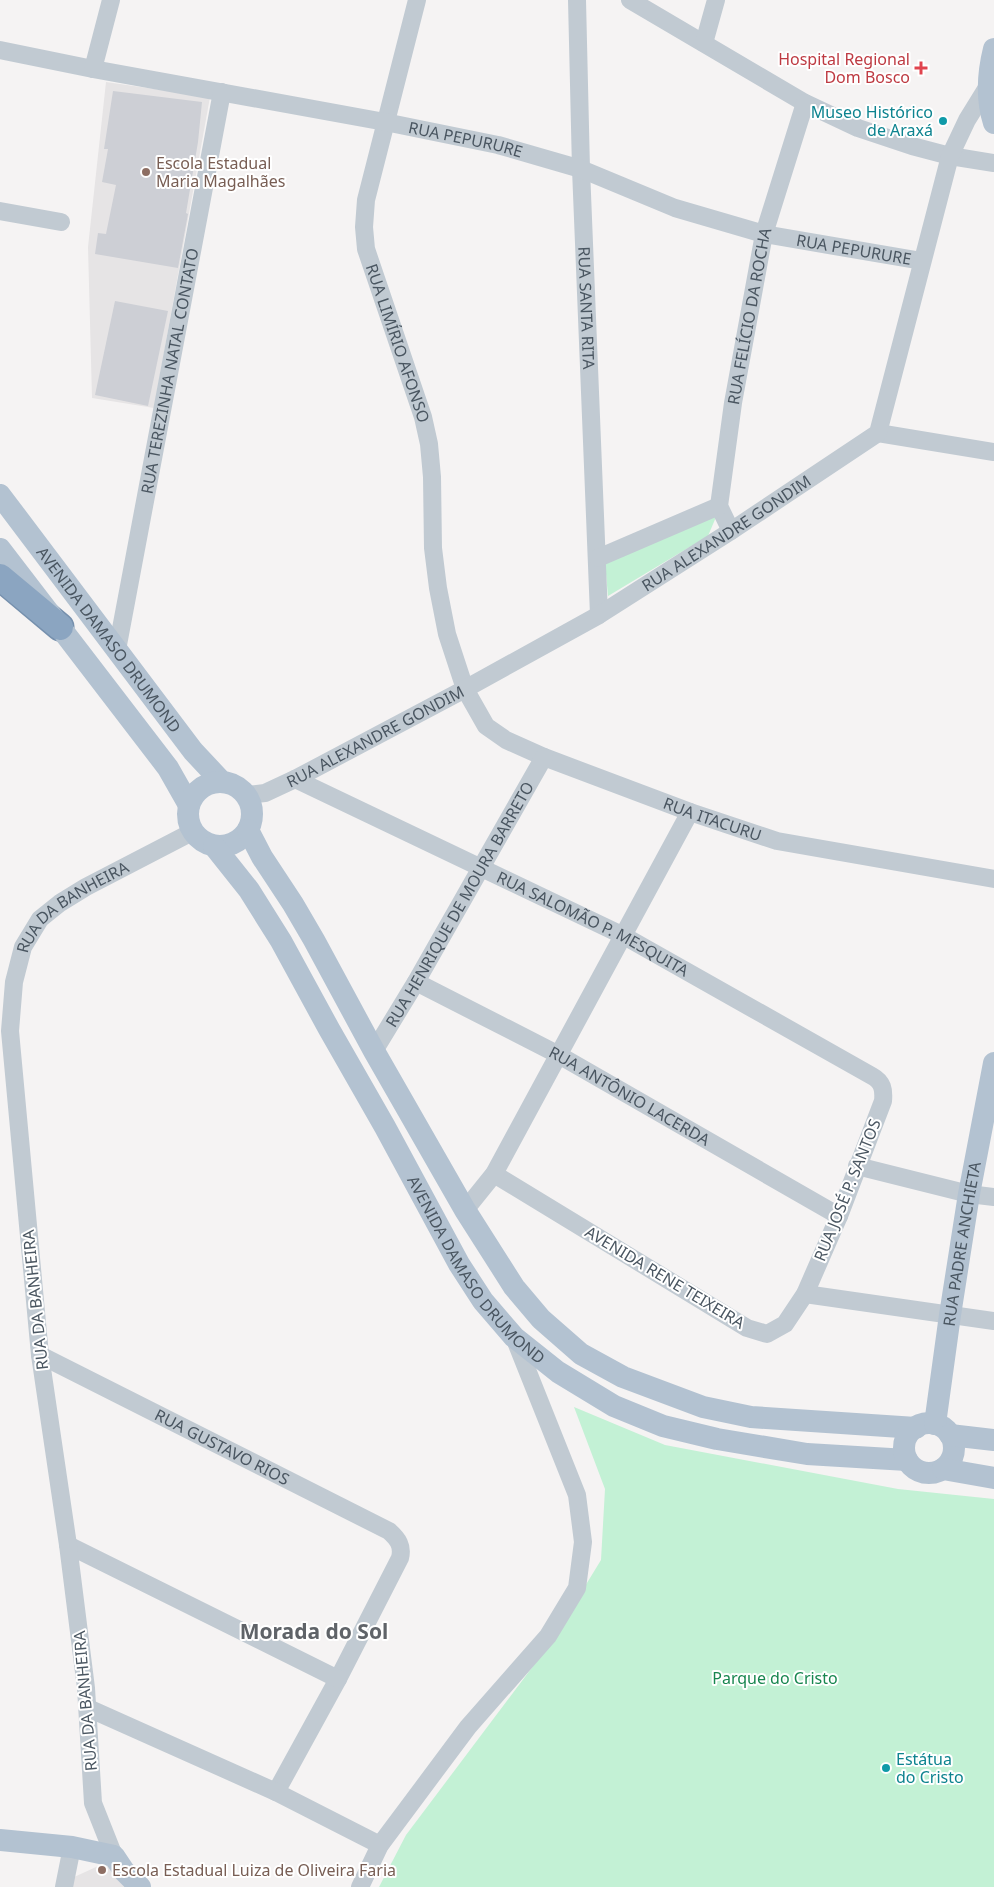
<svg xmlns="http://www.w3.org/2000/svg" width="994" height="1887" font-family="'Noto Sans',sans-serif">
<rect width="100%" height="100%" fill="#f5f3f3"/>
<g fill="#e6e4e5">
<path d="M106,82L210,97L154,408L92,398L88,247Z"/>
<path d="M107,1862L130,1887H71L72,1878Z"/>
</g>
<g fill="#c3f1d5">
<path d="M707,517H716L708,536L608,596L605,563Z"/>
<path d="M574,1407L665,1445L898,1489L994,1499V1887H379L406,1835L549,1645L601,1560L605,1489Z"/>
</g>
<g fill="#cdcfd5">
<path d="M113,91L202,102L198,142L186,213L188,214L178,268L95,254L98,233L106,234L116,185L102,182L108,149H104Z"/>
<path d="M115,301L168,311L148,406L95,395Z"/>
</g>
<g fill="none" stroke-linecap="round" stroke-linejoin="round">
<g stroke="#7690ad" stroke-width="29">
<path id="highway" d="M0,577L60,627"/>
</g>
<g stroke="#c1cad2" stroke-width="18">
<path id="s1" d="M417,0L366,200L364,227L366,249L423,417L429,444L432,477L433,548L438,588L447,634L465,689L486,726L506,740L544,757L690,812L777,841L994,879"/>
<path id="s2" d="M577,0L581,169L599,615"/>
<path d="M630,0L805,103L858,128L912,146L950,156L994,163"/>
<path d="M704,43L716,0"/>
<path id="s3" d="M0,50L93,69L385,122L498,145L581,169L675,208L764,234L922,261"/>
<path d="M93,69L111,0"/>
<path d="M0,211L61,222"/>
<path d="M878,433L994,452"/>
<path id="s4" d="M731,531L719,506L733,403L764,234L805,103"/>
<path d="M598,558L719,506"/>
<path id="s5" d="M117,650L222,92"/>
<path id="s6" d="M295,779L624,936L872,1076C883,1082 884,1090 883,1101L839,1216L805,1294L785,1324L767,1334L747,1328L494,1174"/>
<path id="s7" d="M247,795L265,793L295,779L465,689L599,615L731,531L878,433L950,156L967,120L988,86L991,90"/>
<path id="s8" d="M416,982L557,1054L839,1216"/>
<path id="s9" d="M374,1051L416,982L544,757"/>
<path d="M857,1166L969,1194L994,1197"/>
<path d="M465,1210L494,1174L690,812"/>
<path d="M805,1294L994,1321"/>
<path id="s10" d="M40,1355L389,1531C398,1539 403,1546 400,1558L338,1679L276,1792"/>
<path d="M68,1545L338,1679"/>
<path d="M88,1708L276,1792L380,1845"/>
<path id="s11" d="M114,1856L93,1803L86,1688L68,1545L40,1355L10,1031L14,982L23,947L40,919L60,903L86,887L192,832"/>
<path d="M64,1887L72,1847"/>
<path d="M360,1887L380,1845L468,1727L548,1636L577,1588L583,1542L577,1495L514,1337"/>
</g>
<g stroke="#b3c2d1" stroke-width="22">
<path d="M994,49C988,73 986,98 994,123"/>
<path id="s12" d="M0,495L193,751L222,782"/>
<path d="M0,549L168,768L189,805"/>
<circle cx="220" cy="814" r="32"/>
<path d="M248,830L262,857L293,904L314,940L374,1051L465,1210L514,1287L541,1319L581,1354L623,1377L703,1407L751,1417L916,1428"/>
<path id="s13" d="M214,846L249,890L281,941L329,1029L385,1127L459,1264L483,1301L514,1337L558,1372L614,1406L663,1426L717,1439L807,1454L907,1460"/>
<circle cx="929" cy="1448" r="25"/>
<path id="s14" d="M935,1424L950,1315L969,1194L994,1063"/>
<path d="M950,1435L994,1440"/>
<path d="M943,1469L994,1478"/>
<path d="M0,1840L72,1847L114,1856L124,1871L140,1887"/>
</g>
<use href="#highway" stroke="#8ba5c1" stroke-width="26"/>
</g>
<path fill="#e0444e" stroke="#fff" stroke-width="2" d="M918.5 60.5h5v5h5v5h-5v5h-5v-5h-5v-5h5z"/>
<g fill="#0f9aa8" stroke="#fff" stroke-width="2">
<circle cx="943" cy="121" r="5"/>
<circle cx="886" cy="1768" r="5"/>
</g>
<g fill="#8d6e63" stroke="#fff" stroke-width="2">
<circle cx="146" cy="172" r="5"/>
<circle cx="102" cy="1870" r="5"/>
</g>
<g text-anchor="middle" stroke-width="4" stroke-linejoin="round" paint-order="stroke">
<g font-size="16" fill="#be3a42" stroke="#fff" text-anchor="end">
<text x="910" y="65">Hospital Regional<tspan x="910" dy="18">Dom Bosco</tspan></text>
</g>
<g font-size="16" fill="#0d838f" stroke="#fff" text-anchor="end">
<text x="933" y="118">Museo Histórico<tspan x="933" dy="18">de Araxá</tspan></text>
<text x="896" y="1765" text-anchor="start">Estátua<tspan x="896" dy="18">do Cristo</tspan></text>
</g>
<g font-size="16" fill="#4a5661" stroke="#fff">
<text dy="6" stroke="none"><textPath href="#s3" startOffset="474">RUA PEPURURE</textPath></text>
<text dy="6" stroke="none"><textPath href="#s3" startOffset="879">RUA PEPURURE</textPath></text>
<text dy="6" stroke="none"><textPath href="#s2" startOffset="308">RUA SANTA RITA</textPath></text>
<text dy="6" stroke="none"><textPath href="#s4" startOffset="220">RUA FELÍCIO DA ROCHA</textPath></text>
<text dy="6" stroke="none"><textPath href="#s1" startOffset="355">RUA LIMÍRIO AFONSO</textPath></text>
<text dy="6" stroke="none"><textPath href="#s5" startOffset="284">RUA TEREZINHA NATAL CONTATO</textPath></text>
<text dy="6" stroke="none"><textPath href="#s7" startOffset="548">RUA ALEXANDRE GONDIM</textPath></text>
<text dy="6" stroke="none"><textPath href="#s12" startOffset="181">AVENIDA DAMASO DRUMOND</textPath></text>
<text dy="6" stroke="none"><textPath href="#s7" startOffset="142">RUA ALEXANDRE GONDIM</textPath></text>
<text dy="6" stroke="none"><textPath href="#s1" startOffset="998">RUA ITACURU</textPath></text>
<text dy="6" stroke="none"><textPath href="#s9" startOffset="170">RUA HENRIQUE DE MOURA BARRETO</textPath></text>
<text dy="6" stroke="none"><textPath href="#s11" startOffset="984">RUA DA BANHEIRA</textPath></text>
<text dy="6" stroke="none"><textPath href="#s6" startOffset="331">RUA SALOMÃO P. MESQUITA</textPath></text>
<text dy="6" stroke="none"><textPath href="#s8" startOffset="242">RUA ANTÔNIO LACERDA</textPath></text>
<text transform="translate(847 1190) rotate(-68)" y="6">RUA JOSÉ P. SANTOS</text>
<text dy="6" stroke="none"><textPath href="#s14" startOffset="182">RUA PADRE ANCHIETA</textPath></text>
<text dy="6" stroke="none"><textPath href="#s13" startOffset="500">AVENIDA DAMASO DRUMOND</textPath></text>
<text transform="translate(665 1277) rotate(31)" y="6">AVENIDA RENE TEIXEIRA</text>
<text transform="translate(35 1300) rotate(-96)" y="6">RUA DA BANHEIRA</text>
<text dy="6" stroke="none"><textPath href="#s10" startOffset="204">RUA GUSTAVO RIOS</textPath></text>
<text transform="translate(85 1701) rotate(-95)" y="6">RUA DA BANHEIRA</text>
</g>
<g font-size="16" fill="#785e54" stroke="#fff" text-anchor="start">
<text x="156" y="169">Escola Estadual<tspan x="156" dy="18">Maria Magalhães</tspan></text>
<text x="112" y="1876">Escola Estadual Luiza de Oliveira Faria</text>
</g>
<g font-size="16" fill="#17864f" stroke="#fff">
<text x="775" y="1684">Parque do Cristo</text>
</g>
<g font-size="21" font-weight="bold" fill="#5f6368" stroke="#fff">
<text x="314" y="1639">Morada do Sol</text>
</g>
</g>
</svg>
